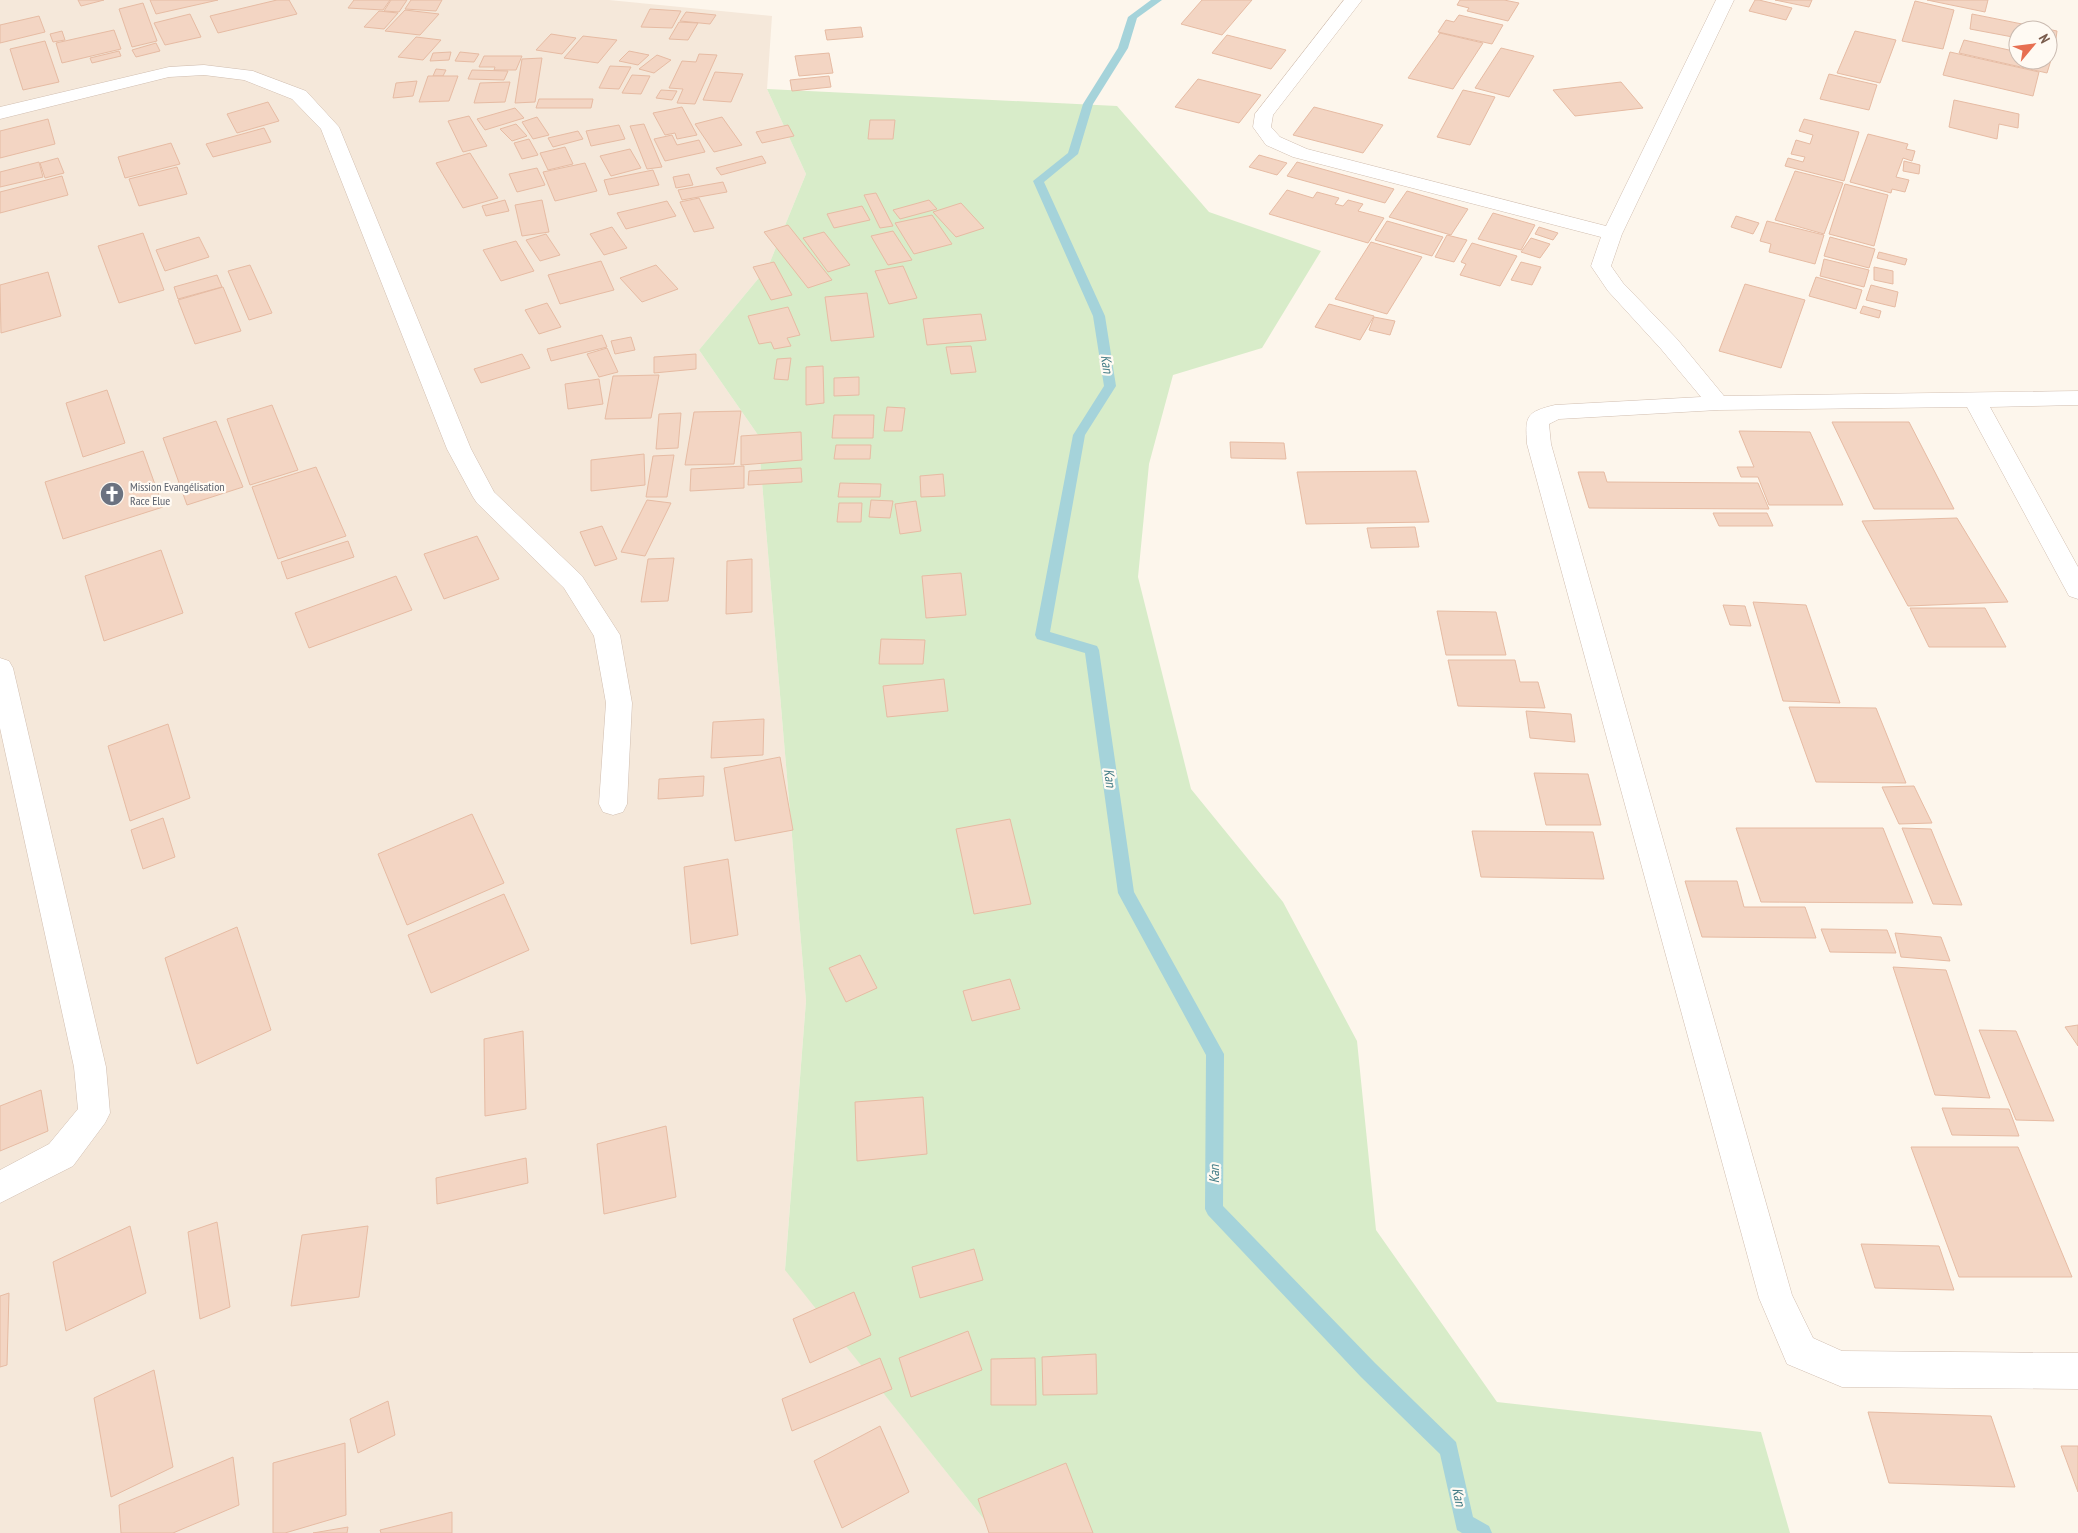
<svg xmlns="http://www.w3.org/2000/svg" width="2078" height="1533" font-family="'PT Sans Narrow',sans-serif">
<rect width="100%" height="100%" fill="#fdf6ec"/>
<path fill="#f5e8da" d="M0,0H609L772,16L767,89L806,174L768,267L699,350L758,435L806,1001L785,1269L995,1533H0Z"/>
<path fill="#d8ecc9" d="M767,89L1117,106L1209,212L1321,251L1262,348L1173,375L1149,464L1138,577L1191,789L1283,902L1357,1041L1376,1230L1497,1402L1761,1432L1790,1533H995L785,1270L806,1001L758,435L699,350L768,267L806,174Z"/>
<g fill="none" stroke-linecap="round" stroke-linejoin="round">
<path fill="#a5d3da" fill-rule="evenodd" d="M1151,0H1162L1137,18L1128,48L1093,104L1078,154L1044,182L1105,316L1116,386L1085,435L1050,632L1097,646L1099,650L1134,892L1224,1054L1223,1206L1375,1363L1456,1442L1473,1517L1489,1526L1492,1533H1462L1457,1530L1440,1454L1361,1377L1208,1215L1205,1209L1206,1055L1118,893L1085,653L1037,639L1035,635L1073,435L1104,386L1093,316L1033,181L1068,153L1083,104L1118,48L1128,17Z"/>
</g>
<g fill="#f3d5c3" stroke="#e6bba3">
<path d="M78,0H104L81,6Z"/>
<path d="M150,0H218L156,14Z"/>
<path d="M277,0H289L297,14L218,33L210,16Z"/>
<path d="M354,0H390L383,10L348,8Z"/>
<path d="M391,0H407L399,12L384,11Z"/>
<path d="M411,0H442L436,11L405,9Z"/>
<path d="M1202,0H1252L1222,35L1181,24Z"/>
<path d="M1460,0H1504L1519,3L1508,21L1467,11L1469,8L1457,5Z"/>
<path d="M1755,0H1759L1792,8L1786,20L1749,11Z"/>
<path d="M1775,0H1812L1809,7Z"/>
<path d="M1927,0H1988L1985,12Z"/>
<path d="M1915,1L1954,10L1943,49L1902,41Z"/>
<path d="M143,3L157,41L132,47L119,9Z"/>
<path d="M650,9L681,11L672,28L641,27Z"/>
<path d="M405,10L439,14L420,35L385,31Z"/>
<path d="M379,11L398,13L384,29L364,27Z"/>
<path d="M686,12L716,15L710,24L680,21Z"/>
<path d="M190,14L201,37L165,45L154,23Z"/>
<path d="M1972,14L2057,31L2055,46L2048,44V30H2018V38L1970,29Z"/>
<path d="M1459,15L1503,25L1492,44L1438,32L1446,20L1454,22Z"/>
<path d="M39,16L45,32L0,43V25Z"/>
<path d="M679,22L698,23L688,40L669,39Z"/>
<path d="M861,27L863,37L827,40L825,30Z"/>
<path d="M114,30L121,49L62,63L56,43Z"/>
<path d="M62,31L65,40L53,42L50,34Z"/>
<path d="M1855,31L1896,40L1880,83L1837,73Z"/>
<path d="M1440,33L1483,43L1453,89L1408,78Z"/>
<path d="M551,34L576,38L562,54L536,50Z"/>
<path d="M1227,35L1286,50L1271,69L1212,53Z"/>
<path d="M583,36L617,40L598,63L564,58Z"/>
<path d="M416,37L441,40L423,60L398,57Z"/>
<path d="M1964,40L2018,52V60H2051L2047,73L1959,53Z"/>
<path d="M45,41L59,82L23,90L10,49Z"/>
<path d="M156,43L160,51L136,57L132,50Z"/>
<path d="M1501,48L1534,56L1509,97L1475,88Z"/>
<path d="M119,51L121,56L92,63L90,58Z"/>
<path d="M629,51L649,55L638,65L619,61Z"/>
<path d="M451,52L449,60L430,61L433,53Z"/>
<path d="M460,52L479,54L474,62L455,61Z"/>
<path d="M1950,52L2039,72L2033,96L1943,75Z"/>
<path d="M829,53L833,73L799,76L795,56Z"/>
<path d="M699,54L717,55L695,104L677,103L683,89L669,88L682,61L696,62Z"/>
<path d="M657,55L671,60L654,73L639,69Z"/>
<path d="M484,56H522L516,70H494L495,67H479Z"/>
<path d="M542,58L535,102L515,103L522,59Z"/>
<path d="M610,66L631,67L619,89L599,88Z"/>
<path d="M436,69L446,70L443,76H433Z"/>
<path d="M472,70L508,71L504,80L468,79Z"/>
<path d="M715,72L743,74L731,102L703,100Z"/>
<path d="M1829,74L1877,85L1869,110L1820,99Z"/>
<path d="M632,75L650,76L641,94L622,93Z"/>
<path d="M428,76H458L449,101L419,102Z"/>
<path d="M829,76L831,87L792,91L790,80Z"/>
<path d="M1198,79L1261,95L1239,123L1175,107Z"/>
<path d="M417,81L413,96L393,98L396,83Z"/>
<path d="M510,82L505,102L474,103L480,83Z"/>
<path d="M1621,82L1643,108L1575,116L1553,90Z"/>
<path d="M661,90L677,91L672,100L656,98Z"/>
<path d="M1463,90L1495,97L1470,145L1437,137Z"/>
<path d="M539,99H593L591,108H536Z"/>
<path d="M1954,100L2019,114L2018,128L1999,124L1997,139L1949,127Z"/>
<path d="M268,102L279,121L237,133L227,114Z"/>
<path d="M682,107L697,135L677,139L675,133L665,135L653,113Z"/>
<path d="M1314,107L1383,125L1363,153L1293,135Z"/>
<path d="M515,108L524,118L485,130L477,119Z"/>
<path d="M469,116L487,146L463,152L448,121Z"/>
<path d="M537,117L549,135L533,139L522,122Z"/>
<path d="M722,117L742,145L714,152L695,124Z"/>
<path d="M48,119L55,144L0,158V131Z"/>
<path d="M1804,119L1859,132L1844,181L1785,166L1788,158L1803,162L1805,157L1791,154L1796,140L1810,144L1813,135L1799,131Z"/>
<path d="M870,120H895L893,139H868Z"/>
<path d="M516,124L527,136L512,141L500,129Z"/>
<path d="M644,124L662,167L647,169L630,126Z"/>
<path d="M619,125L625,139L591,146L586,131Z"/>
<path d="M788,125L794,136L762,143L756,132Z"/>
<path d="M264,128L271,142L213,157L206,144Z"/>
<path d="M578,131L583,139L553,147L548,138Z"/>
<path d="M1868,134L1908,144L1906,149L1915,151L1912,161L1903,158L1896,177L1909,180L1905,192L1892,189L1891,193L1850,182Z"/>
<path d="M672,135L677,145L699,140L705,152L665,161L654,139Z"/>
<path d="M529,139L538,155L522,159L514,143Z"/>
<path d="M171,143L180,164L125,178L118,157Z"/>
<path d="M565,147L573,164L548,170L540,153Z"/>
<path d="M630,149L641,168L611,176L600,156Z"/>
<path d="M470,153L498,198L463,208L436,163Z"/>
<path d="M1259,155L1287,163L1277,175L1249,167Z"/>
<path d="M762,156L766,163L721,175L716,168Z"/>
<path d="M58,158L64,173L45,178L40,163Z"/>
<path d="M1904,161L1920,165L1919,174L1903,171Z"/>
<path d="M39,162L43,177L0,187V172Z"/>
<path d="M1297,162L1394,189L1385,203L1287,176Z"/>
<path d="M585,163L597,191L555,201L543,172Z"/>
<path d="M177,167L187,194L139,206L129,179Z"/>
<path d="M537,168L545,185L517,192L509,174Z"/>
<path d="M653,170L659,185L609,195L604,180Z"/>
<path d="M1795,171L1843,183L1824,234L1775,220Z"/>
<path d="M689,174L693,185L676,188L673,177Z"/>
<path d="M62,176L68,195L0,213V192Z"/>
<path d="M723,182L727,192L682,200L678,190Z"/>
<path d="M1845,184L1888,195L1874,246L1829,234Z"/>
<path d="M1287,190L1313,198L1317,192L1339,198L1335,204L1343,206L1348,200L1363,204L1358,211L1384,218L1368,243L1269,214Z"/>
<path d="M1407,191L1468,209L1451,235L1389,217Z"/>
<path d="M876,193L893,226L880,228L864,195Z"/>
<path d="M699,198L714,228L694,232L680,202Z"/>
<path d="M505,200L509,211L486,216L482,206Z"/>
<path d="M542,200L549,232L522,236L515,205Z"/>
<path d="M929,200L937,209L900,219L893,210Z"/>
<path d="M667,201L676,216L626,229L617,213Z"/>
<path d="M961,203L984,228L956,237L933,212Z"/>
<path d="M862,206L870,220L834,228L827,214Z"/>
<path d="M1493,213L1535,225L1521,250L1478,239Z"/>
<path d="M932,215L952,244L914,254L895,223Z"/>
<path d="M1736,216L1759,223L1753,234L1731,227Z"/>
<path d="M1387,221L1443,237L1432,256L1375,240Z"/>
<path d="M1767,221L1824,235L1815,264L1769,252L1771,244L1760,241Z"/>
<path d="M788,225L832,280L808,288L764,232Z"/>
<path d="M612,227L627,248L604,255L590,234Z"/>
<path d="M1539,227L1558,233L1553,240L1535,234Z"/>
<path d="M893,231L912,260L888,265L871,236Z"/>
<path d="M824,232L850,265L828,272L803,238Z"/>
<path d="M143,233L164,290L119,303L98,246Z"/>
<path d="M546,234L560,255L540,261L526,240Z"/>
<path d="M1447,235L1467,240L1454,262L1435,257Z"/>
<path d="M199,237L209,257L165,271L156,250Z"/>
<path d="M1830,237L1875,249L1869,268L1824,256Z"/>
<path d="M1531,238L1550,244L1540,258L1521,252Z"/>
<path d="M516,241L534,271L501,281L483,250Z"/>
<path d="M1371,242L1422,257L1387,314L1335,299Z"/>
<path d="M1472,243L1517,256L1500,286L1460,275L1466,264L1461,262Z"/>
<path d="M1879,252L1907,259L1905,265L1877,258Z"/>
<path d="M1824,259L1869,270L1864,287L1820,276Z"/>
<path d="M601,261L614,290L560,304L548,275Z"/>
<path d="M774,262L792,295L771,300L753,267Z"/>
<path d="M1521,262L1541,267L1532,285L1511,280Z"/>
<path d="M250,265L272,313L249,320L228,271Z"/>
<path d="M656,265L678,289L642,302L620,278Z"/>
<path d="M903,266L917,298L889,304L875,271Z"/>
<path d="M1874,267L1893,271V284L1874,280Z"/>
<path d="M48,272L61,316L1,333L0,285Z"/>
<path d="M217,275L222,287L178,299L174,287Z"/>
<path d="M1816,277L1862,290L1856,309L1809,296Z"/>
<path d="M1745,284L1805,300L1781,368L1719,351Z"/>
<path d="M1871,285L1898,292L1895,307L1866,300Z"/>
<path d="M223,287L241,331L195,344L178,300Z"/>
<path d="M867,293L874,337L831,341L825,297Z"/>
<path d="M547,303L561,327L539,334L525,310Z"/>
<path d="M1329,304L1374,316L1360,340L1315,327Z"/>
<path d="M1863,306L1881,311L1879,318L1860,313Z"/>
<path d="M788,307L800,335L787,338L791,346L774,349L771,342L759,344L748,316Z"/>
<path d="M981,314L986,340L927,345L923,319Z"/>
<path d="M1374,317L1395,321L1390,335L1369,330Z"/>
<path d="M602,335L607,347L551,361L547,349Z"/>
<path d="M631,337L635,350L615,354L611,341Z"/>
<path d="M971,346L976,372L951,374L946,347Z"/>
<path d="M607,348L618,372L599,377L587,354Z"/>
<path d="M522,354L530,368L481,383L474,369Z"/>
<path d="M696,354V369L654,373V357Z"/>
<path d="M791,358L788,380L774,379L777,359Z"/>
<path d="M823,366L824,403L806,405V367Z"/>
<path d="M659,375L651,418L605,419L613,376Z"/>
<path d="M859,377V395L834,396V378Z"/>
<path d="M599,379L603,404L568,409L565,384Z"/>
<path d="M107,390L125,443L83,457L66,403Z"/>
<path d="M272,405L298,470L250,485L227,419Z"/>
<path d="M887,407L905,408L902,431H884Z"/>
<path d="M741,411L734,464L685,465L694,412Z"/>
<path d="M681,413L678,448L656,449L659,414Z"/>
<path d="M834,415H874L873,438H832Z"/>
<path d="M216,421L243,487L187,505L163,438Z"/>
<path d="M1832,422H1909L1954,509H1874Z"/>
<path d="M1739,431L1810,432L1843,505H1769L1758,477H1741L1737,467H1754Z"/>
<path d="M801,432L802,460L741,465V436Z"/>
<path d="M1230,442L1284,443L1286,459L1231,458Z"/>
<path d="M836,445H871L870,459H834Z"/>
<path d="M143,451L163,507L63,539L45,482Z"/>
<path d="M644,454L645,485L591,491V460Z"/>
<path d="M674,455L667,497H646L653,456Z"/>
<path d="M744,466V488L690,491L691,469Z"/>
<path d="M316,467L346,536L278,559L252,487Z"/>
<path d="M801,468L802,482L748,485L749,471Z"/>
<path d="M1416,471L1429,522L1306,524L1297,472Z"/>
<path d="M1578,472H1604L1607,482L1758,483L1769,509L1589,508Z"/>
<path d="M943,474L945,496L921,497L920,476Z"/>
<path d="M840,483L881,484L880,497H838Z"/>
<path d="M647,500L671,503L645,556L621,552Z"/>
<path d="M871,500L893,501L890,518L869,517Z"/>
<path d="M916,501L921,531L900,534L895,504Z"/>
<path d="M839,503H862L861,522H837Z"/>
<path d="M1713,513H1767L1773,526H1719Z"/>
<path d="M1957,518L2008,602L1908,606L1862,521Z"/>
<path d="M602,526L617,559L595,566L580,532Z"/>
<path d="M1415,527L1419,547L1371,548L1367,528Z"/>
<path d="M477,536L499,579L444,599L424,554Z"/>
<path d="M348,541L354,557L287,579L281,562Z"/>
<path d="M161,550L183,613L104,641L85,576Z"/>
<path d="M674,558L668,601L641,602L648,559Z"/>
<path d="M752,559V612L726,614L727,561Z"/>
<path d="M961,573L966,615L926,618L922,576Z"/>
<path d="M396,576L412,610L309,648L295,613Z"/>
<path d="M1753,602L1806,605L1840,703L1783,701Z"/>
<path d="M1723,605L1745,606L1751,626L1730,625Z"/>
<path d="M1910,608H1985L2006,647H1929Z"/>
<path d="M1437,611L1496,612L1506,655H1446Z"/>
<path d="M881,639L925,640L923,664H879Z"/>
<path d="M1448,660H1515L1520,682H1538L1545,708L1458,706Z"/>
<path d="M944,679L948,711L887,717L883,686Z"/>
<path d="M1789,707L1876,708L1906,783L1816,782Z"/>
<path d="M1526,711L1571,714L1575,742L1530,738Z"/>
<path d="M764,719L763,755L711,758L713,722Z"/>
<path d="M168,724L190,798L130,821L108,746Z"/>
<path d="M780,757L793,830L735,841L724,768Z"/>
<path d="M1534,773L1588,774L1601,825H1546Z"/>
<path d="M704,776L703,796L658,799L659,779Z"/>
<path d="M1914,786L1932,823L1899,824L1882,787Z"/>
<path d="M472,814L504,883L407,925L378,854Z"/>
<path d="M163,818L175,857L143,869L131,830Z"/>
<path d="M1010,819L1031,904L974,914L956,829Z"/>
<path d="M1736,828H1883L1913,903L1761,902Z"/>
<path d="M1902,828L1931,829L1962,905L1933,904Z"/>
<path d="M1472,831L1593,832L1604,879L1481,877Z"/>
<path d="M728,859L738,935L691,944L684,867Z"/>
<path d="M1685,881H1737L1744,907H1805L1816,938L1702,937Z"/>
<path d="M504,894L529,950L431,993L408,935Z"/>
<path d="M237,927L271,1030L197,1064L165,958Z"/>
<path d="M1821,929L1887,930L1896,953L1830,952Z"/>
<path d="M1895,933L1941,937L1950,961L1901,957Z"/>
<path d="M860,955L877,988L846,1002L829,968Z"/>
<path d="M1893,967L1946,970L1990,1098L1935,1095Z"/>
<path d="M1010,979L1020,1009L972,1021L963,991Z"/>
<path d="M2078,1025V1046L2065,1027Z"/>
<path d="M1979,1030L2016,1031L2054,1121L2016,1120Z"/>
<path d="M523,1031L526,1109L485,1116L484,1039Z"/>
<path d="M41,1090L48,1131L0,1151V1106Z"/>
<path d="M923,1097L927,1154L857,1161L855,1102Z"/>
<path d="M1942,1108L2009,1109L2019,1136L1952,1135Z"/>
<path d="M666,1126L676,1197L604,1214L597,1144Z"/>
<path d="M1911,1147H2018L2072,1277H1959Z"/>
<path d="M526,1158L528,1183L437,1204L436,1178Z"/>
<path d="M217,1222L230,1307L200,1319L188,1232Z"/>
<path d="M130,1226L146,1293L66,1331L53,1262Z"/>
<path d="M368,1226L359,1297L291,1306L302,1235Z"/>
<path d="M1861,1244L1939,1246L1954,1290L1875,1288Z"/>
<path d="M974,1249L983,1280L920,1298L912,1267Z"/>
<path d="M854,1292L871,1335L810,1363L793,1319Z"/>
<path d="M9,1293L7,1365L0,1367V1296Z"/>
<path d="M968,1331L982,1370L911,1397L899,1358Z"/>
<path d="M1096,1354L1097,1394L1043,1395L1042,1357Z"/>
<path d="M880,1358L892,1389L792,1431L782,1399Z"/>
<path d="M1035,1358L1036,1405H991V1359Z"/>
<path d="M154,1370L173,1467L111,1497L94,1398Z"/>
<path d="M388,1401L395,1435L358,1453L350,1419Z"/>
<path d="M1868,1412L1991,1416L2015,1487L1889,1483Z"/>
<path d="M880,1426L909,1492L842,1528L814,1461Z"/>
<path d="M345,1443L346,1515L285,1533H273V1463Z"/>
<path d="M2061,1446H2078V1492Z"/>
<path d="M233,1457L239,1505L173,1533H121L119,1505Z"/>
<path d="M1066,1463L1093,1533H989L978,1499Z"/>
<path d="M452,1512V1533H381L380,1530Z"/>
<path d="M348,1527L347,1533H313Z"/>
</g>
<g fill="none" stroke-linecap="round" stroke-linejoin="round">
<g stroke="#d1beb0" stroke-width="1">
<g id="minor">
<path d="M1344,0H1362L1273,115L1271,127L1280,137L1307,149L1606,226L1716,0H1734L1622,234L1611,266L1623,283L1677,339L1724,396L2078,391V405L1990,407L2078,567V599L2069,596L1967,407L1718,410L1559,419L1549,424L1551,444L1792,1295L1813,1338L1842,1351L2078,1353V1389L1842,1387L1787,1364L1759,1298L1527,444C1525,416 1526,412 1555,405L1701,397L1661,349L1608,291L1591,266L1601,237L1293,157L1266,145L1253,127L1255,114Z"/>
<path d="M204,65L253,71L306,91L339,127L471,449L494,492L582,576L620,635L632,703L627,804L623,812L613,815L603,812L599,804L606,703L594,636L564,588L477,503L473,497L447,449L321,129L292,99L244,80L204,75L169,77L0,119V107L169,67Z"/>
<path d="M0,658L9,661L13,668L106,1067L110,1113L105,1123L73,1166L0,1203V1170L49,1144L78,1109L74,1067L0,728Z"/>
</g>
</g>
<use href="#minor" fill="#fff" fill-rule="evenodd"/>
</g>
<defs>
<g id="church-disc" transform="scale(1.25)"><circle r="9.5" fill="#6b7280" stroke="#fffaf3"/><path d="M-1.2-6h2.4v3.5h3.3v2.4h-3.3V6h-2.4V-.1h-3.3v-2.4h3.3Z" fill="#fff"/></g>
</defs>
<g fill-rule="evenodd">
<use href="#church-disc" x="112" y="494"/>
</g>
<g text-anchor="middle" stroke-width="4.5" stroke-linejoin="round" paint-order="stroke">
<g font-size="12" fill="#5b616d" stroke="#fffaf3" text-anchor="start">
<text x="130" y="491">Mission Evangélisation<tspan x="130" dy="14">Race Elue</tspan></text>
</g>
<g font-size="14" font-style="italic" fill="#437c86" stroke="#fffaf3">
<text transform="translate(1107 364) rotate(81)" y="5">Kan</text>
<text transform="translate(1110 778) rotate(82)" y="5">Kan</text>
<text transform="translate(1214 1174) rotate(-90)" y="5">Kan</text>
<text transform="translate(1459 1497) rotate(78)" y="5">Kan</text>
</g>
</g>
<g transform="translate(2033 45) rotate(61)"><circle r="24" fill="#fffaf3" stroke="#cabbb1"/>
<path d="M0-4L9 19L0 12L-9 19Z" fill="#e76f51"/>
<text y="-8" font-size="14" font-weight="bold" text-anchor="middle" fill="#7a5c4d">N</text>
</g>
</svg>
